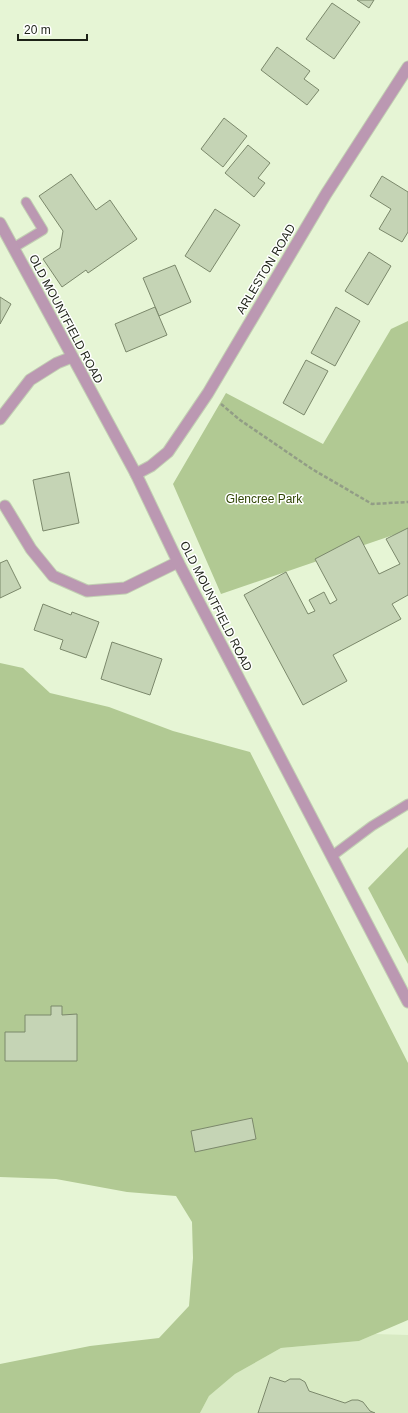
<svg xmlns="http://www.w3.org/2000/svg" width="408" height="1413" font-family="Arial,sans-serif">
<rect width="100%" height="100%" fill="#e6f5d5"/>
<path fill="#d8eac3" d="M375,1334L408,1335V1413H200L209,1396L235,1374L281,1348L359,1341Z"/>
<g fill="#b1c993">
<path d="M408,321V530L221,594L173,484L226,393L323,444L391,329Z"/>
<path d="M0,663L23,668L50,693L109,707L173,731L250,752L408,1063V1320L359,1341L281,1348L235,1374L209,1396L200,1413H0V1364L90,1346L159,1338L189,1306L193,1258L192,1222L176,1196L127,1192L56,1179L0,1177Z"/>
<path d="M408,847V964L368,888Z"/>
</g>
<g fill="#c5d4b5" stroke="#7b886b">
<path d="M357,0H374L369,8Z"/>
<path d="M332,3L360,22L334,59L306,39Z"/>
<path d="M277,47L310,71L304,79L319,90L307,105L261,70Z"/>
<path d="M224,118L247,136L223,167L201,149Z"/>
<path d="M248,145L270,163L258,178L265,183L254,197L225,173Z"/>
<path d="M71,174L96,210L110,200L137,239L88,273L86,270L62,287L43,259L60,248L63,231L39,196Z"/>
<path d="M382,176L408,192V232L402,242L379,229L391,209L370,196Z"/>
<path d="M215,209L240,225L210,272L185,256Z"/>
<path d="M369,252L391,266L368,305L345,291Z"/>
<path d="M175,265L191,302L159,316L143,278Z"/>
<path d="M0,297L11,304L0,324Z"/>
<path d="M155,307L167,335L126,352L115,324Z"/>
<path d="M336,307L360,321L335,366L311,353Z"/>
<path d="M306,360L328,371L304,415L283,403Z"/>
<path d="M69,472L79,523L43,531L33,480Z"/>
<path d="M408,528V595L392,604L401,619L333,655L347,681L303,705L244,595L286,572L308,614L315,611L309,600L324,592L330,604L337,600L315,559L359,536L379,574L400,564L386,539Z"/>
<path d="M7,560L21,588L0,598V563Z"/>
<path d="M43,604L71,615L72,612L99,622L86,658L60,649L63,640L34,630Z"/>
<path d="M112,642L162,659L150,695L101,679Z"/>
<path d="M51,1006H62V1015L77,1014V1061H5V1032H25V1015H51Z"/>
<path d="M252,1118L256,1139L195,1152L191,1131Z"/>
<path d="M270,1377L285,1382L290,1379H300L305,1382L309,1391L345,1403L352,1400H358L363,1402L370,1411L375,1413H258Z"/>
</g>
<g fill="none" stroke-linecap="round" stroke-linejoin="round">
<g stroke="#c2cfb3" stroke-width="11">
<g id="service">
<path d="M13,248L43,230L26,202"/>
<path d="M332,856L372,826L408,804"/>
</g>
</g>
<g stroke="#c2cfb3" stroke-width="13">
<g id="minor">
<path d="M0,419L30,380L57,363L72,357"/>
<path d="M5,506L31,549L53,576L87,591L125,588L178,562"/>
</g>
</g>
<g stroke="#c2cfb3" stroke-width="13">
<g id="tertiary">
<path d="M0,223L136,474L178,562L408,1002"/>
<path d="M136,474L151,466L168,452L208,393L326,194L408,67"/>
</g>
</g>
<path stroke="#929d86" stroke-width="2.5" stroke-dasharray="4 2" stroke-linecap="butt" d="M221,404L240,420L312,469L372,504L408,502"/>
<use href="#service" stroke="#bb98b2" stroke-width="9"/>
<use href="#minor" stroke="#bb98b2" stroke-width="11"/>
<use href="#tertiary" stroke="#bb98b2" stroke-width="11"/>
</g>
<g text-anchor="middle" stroke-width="3" stroke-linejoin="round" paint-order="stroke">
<g font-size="12" fill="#1d2217" stroke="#fff">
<text transform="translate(266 269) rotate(-59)" y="4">ARLESTON ROAD</text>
<text transform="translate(66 319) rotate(62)" y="4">OLD MOUNTFIELD ROAD</text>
<text transform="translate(216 606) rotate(63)" y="4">OLD MOUNTFIELD ROAD</text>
</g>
<g font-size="12" fill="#314705" stroke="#fff">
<text x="264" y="503">Glencree Park</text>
</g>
</g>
<path d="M18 34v6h69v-6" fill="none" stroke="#1d2217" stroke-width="2"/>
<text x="24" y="34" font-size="12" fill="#1d2217" stroke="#ffffff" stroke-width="3" paint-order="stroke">20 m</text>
</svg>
